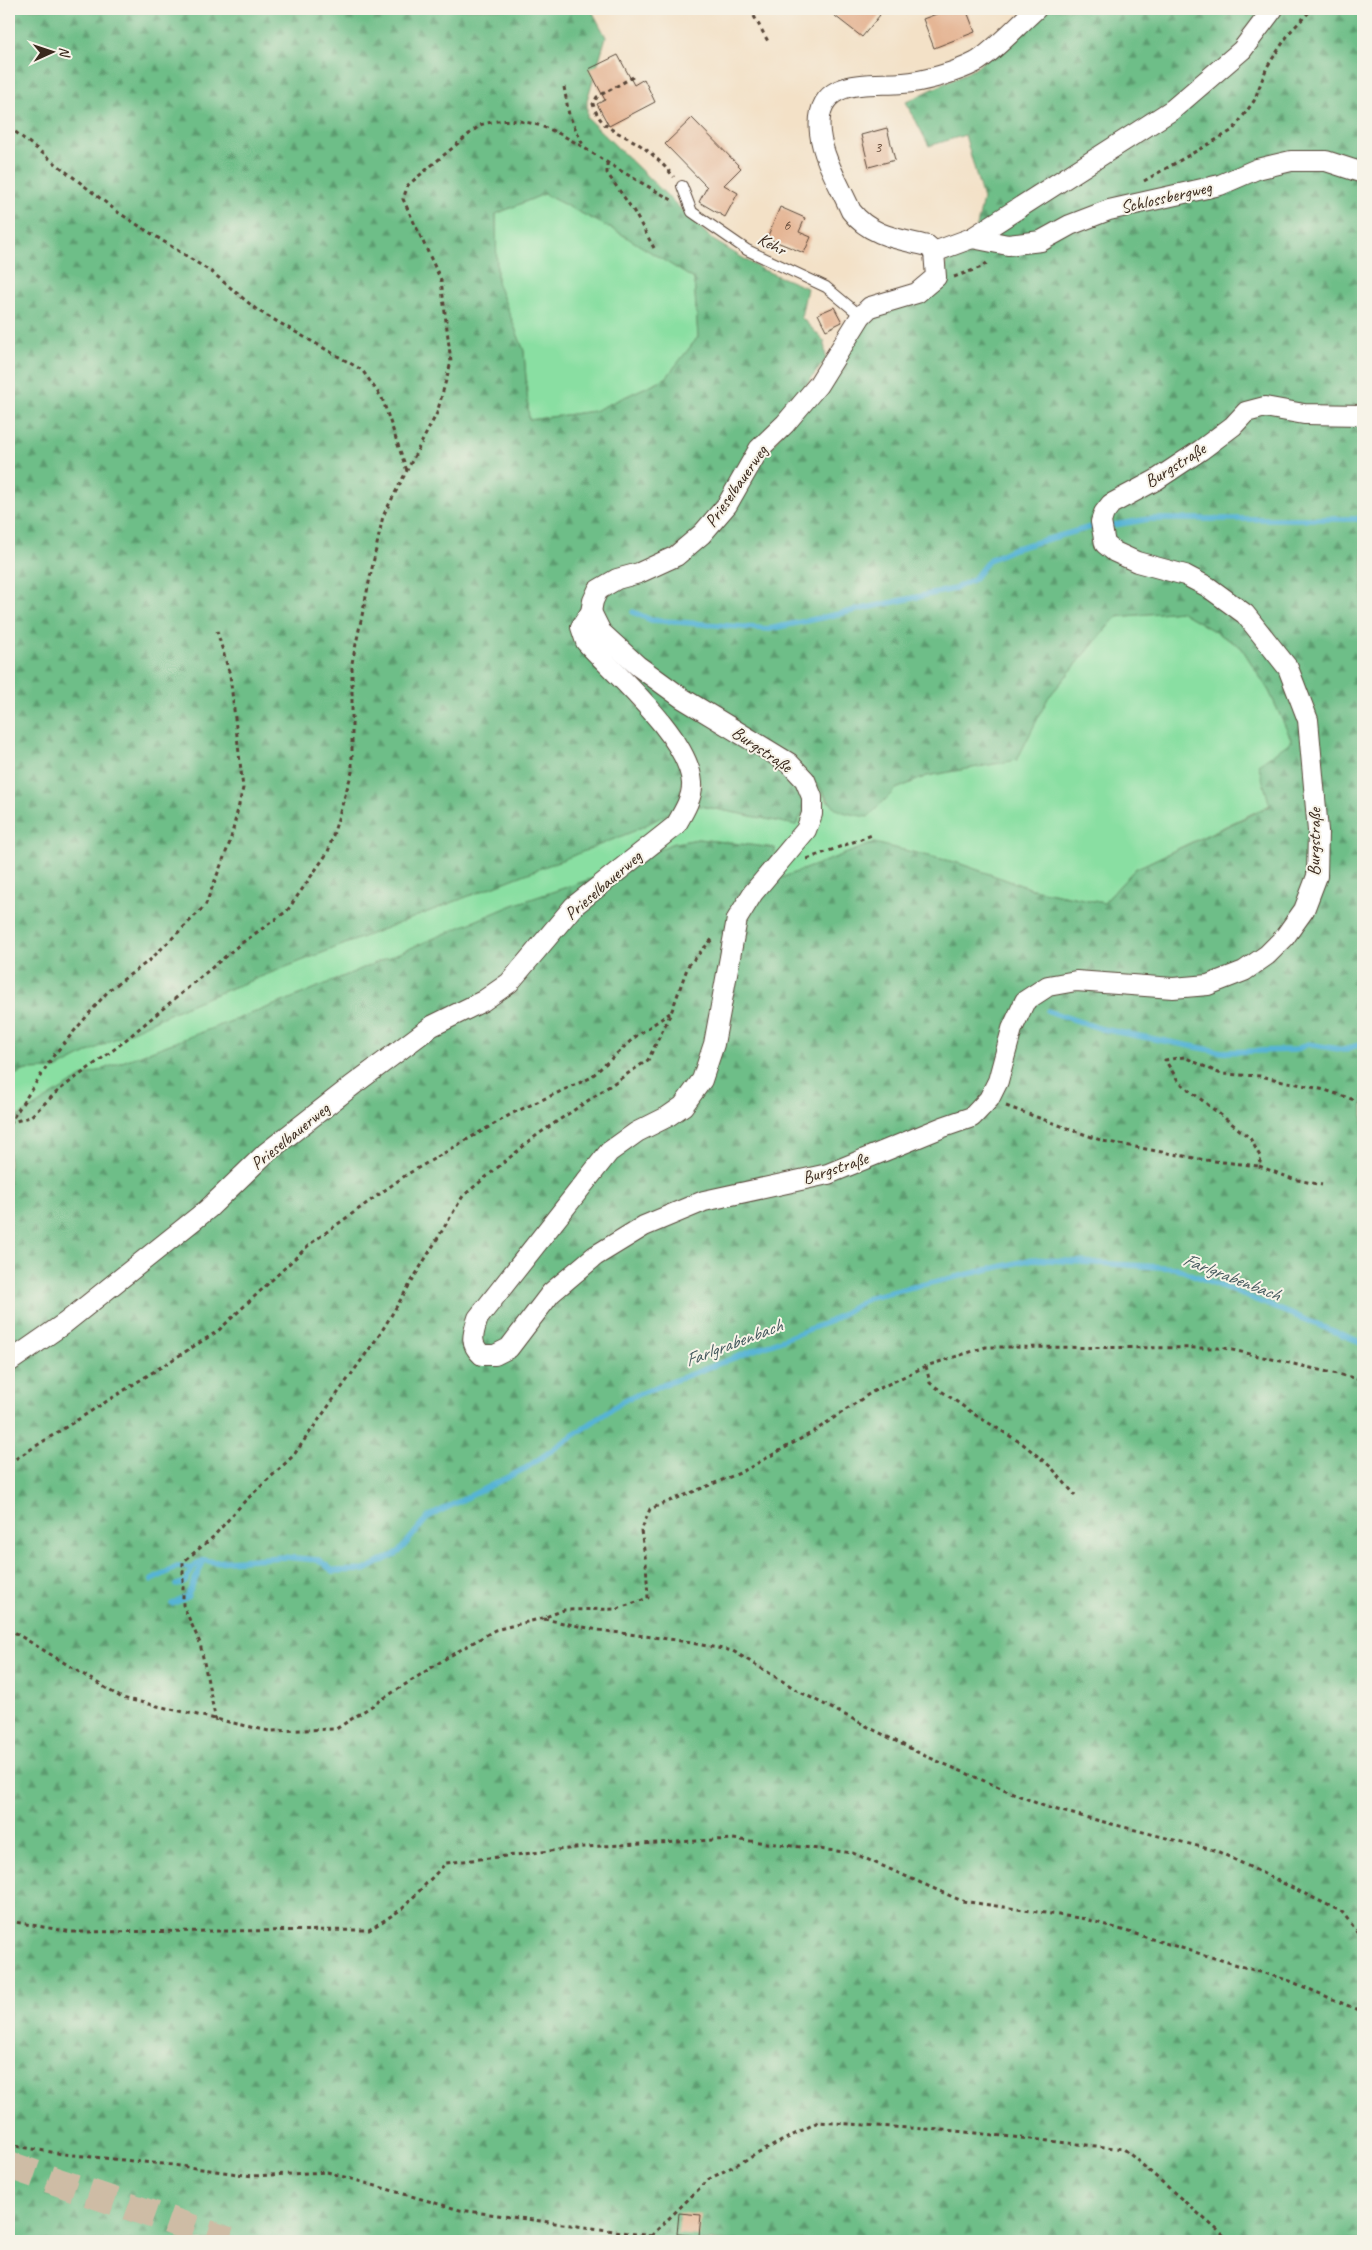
<svg xmlns="http://www.w3.org/2000/svg" width="1372" height="2250" font-family="Caveat,sans-serif">
<defs>
<pattern id="forest-firs" width="22" height="20" patternUnits="userSpaceOnUse" patternTransform="scale(1.25)"><rect width="22" height="20" fill="#6ebe88"/><path d="M5 1l3.5 6h-7zM16 11l3.5 6h-7z" fill="#5c9b6f"/></pattern>
</defs>
<rect width="100%" height="100%" fill="#f7f3e8"/>
<filter id="ink" filterUnits="userSpaceOnUse"><feTurbulence type="fractalNoise" baseFrequency=".02" numOctaves="2"/><feDisplacementMap in="SourceGraphic" scale="10" xChannelSelector="R" yChannelSelector="G"/><feConvolveMatrix kernelMatrix="1 2 1 2 8 2 1 2 1" color-interpolation-filters="sRGB"/></filter>
<filter id="wash" filterUnits="userSpaceOnUse"><feTurbulence type="fractalNoise" baseFrequency=".0096" numOctaves="4" result="noise"/><feDisplacementMap in="SourceGraphic" scale="20" xChannelSelector="R" yChannelSelector="G"/><feGaussianBlur stdDeviation="1.12" result="paint"/><feColorMatrix in="noise" values="0 0 0 0 0 0 0 0 0 0 0 0 0 0 0 0 0 1.4 0 .05"/><feComposite in="paint" operator="in"/></filter>
<g filter="url(#wash)">
<rect width="100%" height="100%" fill="#f3e1c7"/>
<g fill="#89dfa2" stroke="#628460">
<path d="M544,194L618,232L694,279L698,337L666,378L594,411L529,420L524,351L497,282L496,214Z"/>
<path d="M1180,611L1241,647L1269,691L1292,741L1270,805L1135,869L1104,903L1032,889L958,863L874,843L773,881L775,848L698,839L671,844L606,874L513,905L285,1001L82,1077L9,1122V1077L26,1070L56,1069L108,1042L193,1003L572,856L634,831L681,807L696,805L796,825L818,784L827,801L868,817L896,789L927,776L1016,760L1048,698L1116,617Z"/>
</g>
<g fill="url(#forest-firs)" stroke="#547453" fill-rule="evenodd">
<path d="M9,9H591L606,37L587,100V118L713,240L761,269L807,288L801,317L824,341L826,359L700,527L673,551L591,592L638,706L683,763L681,807L634,831L572,856L193,1003L108,1042L56,1069L26,1070L9,1077ZM544,194L618,232L694,279L698,337L666,378L594,411L529,420L524,351L497,282L496,214Z"/>
<path d="M1040,9H1363V2241H9V1122L82,1077L285,1001L513,905L606,874L671,844L698,839L775,848L773,881L874,843L958,863L1032,889L1104,903L1135,869L1270,806L1258,764L1292,741L1269,691L1241,647L1180,611L1116,617L1048,698L1017,760L927,776L896,789L868,817C836,812 835,812 818,784L796,825L696,805L701,785L593,636L601,601L613,587L653,575L772,446L861,329L881,310L942,288L948,252L973,244L983,199L965,135L929,146L906,102L976,68Z"/>
</g>
<g fill="none" stroke-linecap="round" stroke-linejoin="round">
<g stroke="#57b4d5" stroke-width="5.5">
<path d="M1114,525L1149,519H1363"/>
<path d="M633,612L651,620L769,629L954,589L974,579L989,560L1013,549L1091,527"/>
<path d="M1048,1011L1102,1029L1222,1052L1295,1050L1308,1044L1344,1050L1363,1043"/>
<path d="M152,1580L177,1567H193L204,1560L214,1562L283,1557L319,1560L333,1571L365,1570L399,1552L428,1517L526,1468L626,1399L831,1321L870,1297L1033,1259L1176,1268L1363,1343"/>
<path d="M176,1585L185,1582L193,1567"/>
<path d="M172,1604L187,1597L204,1560"/>
</g>
</g>
<g id="blocks">
<g fill="#e5b695">
<path d="M826,9H872L880,15L862,37Z"/>
<path d="M950,9H966L975,32L934,48L923,19Z"/>
<path d="M618,55L634,85L644,79L655,102L609,126L597,104L605,100L589,69Z"/>
<path d="M692,118L741,168L724,185L738,193L725,217L699,202L707,187L665,144Z"/>
<path d="M887,128L895,160L869,167L861,135Z"/>
<path d="M780,207L805,218L799,232L811,237L804,253L767,238Z"/>
<path d="M834,307L842,322L826,330L818,314Z"/>
<path d="M679,2213L701,2215L699,2236L677,2234Z"/>
</g>
</g>
</g>
<g filter="url(#ink)">
<use href="#blocks" fill-opacity="0" stroke="#574537" stroke-width="1"/>
<g fill="none" stroke-linecap="round" stroke-linejoin="round">
<path stroke="#cebca5" stroke-width="28" stroke-dasharray="28 14" stroke-linecap="butt" d="M9,2165L229,2241"/>
<g stroke="#574537" stroke-width="12">
<path id="service" d="M682,186L692,212L747,250L826,287L861,316"/>
</g>
<g stroke="#574537" stroke-width="22">
<g id="minor">
<path d="M972,238L1008,245L1041,241L1070,225L1109,210L1220,185L1257,169L1291,161H1326L1363,173"/>
<path d="M934,252L928,246C899,239 870,236 851,211C840,186 823,159 820,133C814,76 867,86 903,83C923,82 957,72 976,62C992,53 1020,23 1036,9"/>
<path d="M934,252L972,238L1172,110L1242,50L1273,9"/>
<path d="M591,612L601,632L638,666L682,698L789,763L805,780L812,797V814L806,830L753,893L737,919L714,1044L702,1080L683,1106L667,1117L637,1132L609,1152L478,1318C473,1334 469,1344 482,1355H495L509,1348L551,1293L595,1256L644,1226L704,1201L828,1174L943,1127L972,1117L989,1099L998,1081L1012,1029L1025,1001L1048,986L1076,981L1173,988L1208,985L1244,971L1267,955L1284,938L1304,910L1317,876L1318,831L1308,720L1288,668L1245,614L1208,587L1185,575L1137,562L1115,552L1105,544L1101,522L1104,513L1111,504L1156,480L1201,450L1233,426L1246,412L1265,407L1304,414L1363,415"/>
<path d="M9,1362L65,1323L208,1209L266,1153L353,1085L432,1026L483,1001L509,983L574,906L676,825C683,813 693,797 692,783C689,738 616,675 586,642L581,627L591,612L593,601L598,590L617,579L639,573L676,556L702,534L727,505L759,449L785,424L818,385L861,316L870,307L917,293L936,277L934,252"/>
</g>
</g>
<g stroke="#574537" stroke-width="3" stroke-dasharray="4 4" stroke-linecap="butt">
<path d="M750,9L769,43"/>
<path d="M633,77L597,97L593,104C602,132 618,130 640,145C653,154 664,165 674,177"/>
<path d="M564,87L569,115L583,145"/>
<path d="M9,127L119,213L213,273L257,310L362,370L382,398L407,471"/>
<path d="M607,162V173L633,210L654,248"/>
<path d="M1144,181L1233,130L1254,101L1267,67L1290,32L1312,9"/>
<path d="M954,277L982,267L989,261"/>
<path d="M807,859L872,835"/>
<path d="M1006,1106L1103,1141L1205,1160L1259,1166L1261,1158L1250,1138L1179,1082L1165,1060L1184,1057L1221,1074L1260,1076L1325,1090L1363,1103"/>
<path d="M9,1123L30,1117L59,1090L116,1048L239,945L287,911L328,852L352,772V663L383,516L437,413L451,362L441,280L403,199L408,185L480,125C530,109 568,138 608,163C629,176 651,188 672,200"/>
<path d="M9,1124L54,1055L109,990L150,960L205,906L230,842L243,788L230,675L217,631"/>
<path d="M1259,1166L1293,1179L1322,1185"/>
<path d="M926,1366L930,1383L974,1414L1023,1444L1051,1467L1075,1495"/>
<path d="M9,1463L218,1331L310,1244L406,1175L513,1113L590,1078L635,1037L670,1013"/>
<path d="M544,1619L598,1630L676,1640L733,1651L802,1693L923,1755L1046,1807L1217,1851L1342,1912L1363,1939"/>
<path d="M9,1627L17,1634L122,1698L269,1731L336,1729L448,1657L495,1630L543,1618L564,1610L617,1609L648,1598L646,1562L641,1531L650,1509L740,1473L813,1432L872,1392L926,1366L986,1347L1224,1348L1363,1380"/>
<path d="M216,1721L200,1643L183,1605V1562L212,1538L244,1502L293,1456L380,1334L463,1196L537,1135L648,1060L671,1013L688,966L714,937"/>
<path d="M9,1921L72,1932L369,1930L402,1909L446,1863L584,1847L733,1839L853,1853L962,1901L1086,1919L1290,1981L1363,2012"/>
<path d="M9,2145L63,2154L173,2165L252,2176L327,2172L460,2210L651,2236L660,2241"/>
<path d="M651,2236L709,2179L818,2122L956,2131L1124,2149L1230,2241"/>
</g>
<use href="#service" stroke="#fff" stroke-width="10"/>
<use href="#minor" stroke="#fff" stroke-width="20"/>
</g>
</g>
<g text-anchor="middle" stroke-width="4" stroke-linejoin="round" paint-order="stroke">
<g font-size="15" fill="#664d3c">
<text x="878" y="152">3</text>
<text x="787" y="230">6</text>
</g>
<g font-size="18" fill="#3b2a1e" stroke="#f7f3e8">
<text transform="translate(1166 197) rotate(-13)" y="6">Schlossbergweg</text>
<text transform="translate(772 244) rotate(28)" y="6">Kehr</text>
<text transform="translate(1175 465) rotate(-32)" y="6">Burgstraße</text>
<text transform="translate(736 486) rotate(-55)" y="6">Prieselbauerweg</text>
<text transform="translate(762 749) rotate(34)" y="6">Burgstraße</text>
<text transform="translate(1314 842) rotate(-89)" y="6">Burgstraße</text>
<text transform="translate(603 885) rotate(-41)" y="6">Prieselbauerweg</text>
<text transform="translate(290 1136) rotate(-39)" y="6">Prieselbauerweg</text>
<text transform="translate(835 1168) rotate(-18)" y="6">Burgstraße</text>
</g>
<g font-size="19" font-style="italic" fill="#455a5e" stroke="#f7f3e8">
<text transform="translate(1232 1276) rotate(21)" y="7">Farlgrabenbach</text>
<text transform="translate(733 1342) rotate(-21)" y="7">Farlgrabenbach</text>
</g>
</g>
<rect width="1372" height="2250" fill="none" stroke="#f7f3e8" stroke-width="30"/>
<g transform="translate(52 52) rotate(87)" stroke="#f7f3e8" stroke-width="4" paint-order="stroke">
<path d="M0-4L9 19L0 12L-9 19Z" fill="#3b2a1e"/>
<text y="-8" font-size="14" font-weight="bold" text-anchor="middle" fill="#3b2a1e">N</text>
</g>
</svg>
